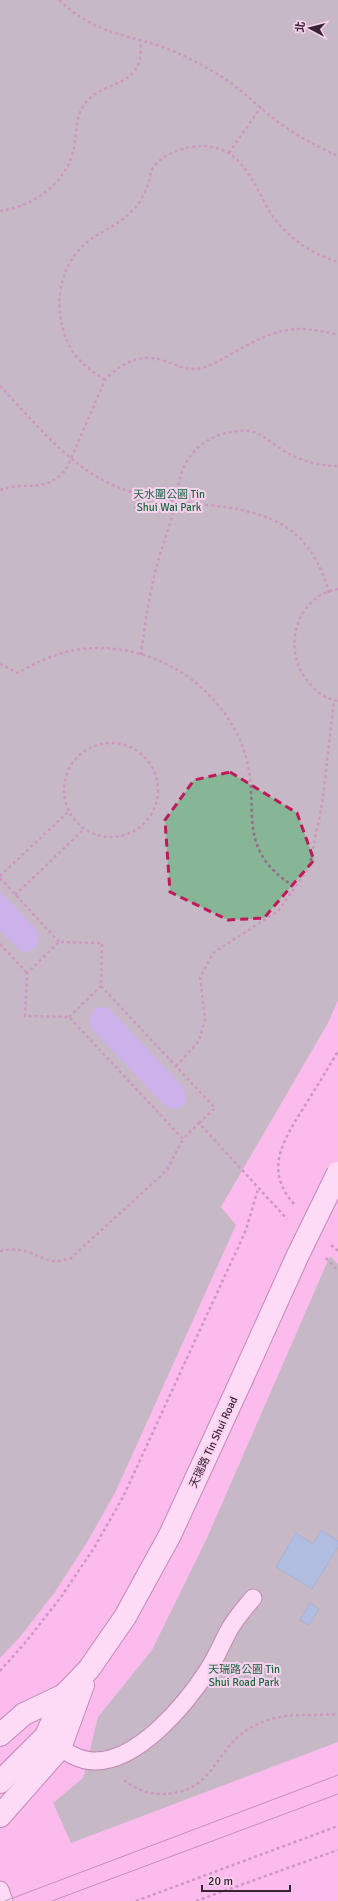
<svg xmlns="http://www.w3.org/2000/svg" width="338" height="1901" font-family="Signika,'Noto Sans TC',sans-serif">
<rect width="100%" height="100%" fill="#fcbbed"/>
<g fill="#86b695">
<path d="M0,0H338V1000L328,1023L221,1207L236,1225L115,1493L86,1544L55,1592L19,1638L0,1658Z"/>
<path d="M330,1256L338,1264V1742L71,1843L53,1803L83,1778L98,1717L152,1650L207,1538Z"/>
</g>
<g fill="#96a4e7">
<path d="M0,891L36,929C42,942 36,952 22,952L0,931Z"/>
<path d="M99,1007H106L112,1011L183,1087C192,1103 180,1115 164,1105L92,1029C87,1019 89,1012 99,1007Z"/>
</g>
<g fill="#58bcd3" stroke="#3ea5bb">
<path d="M321,1530L338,1541V1547L312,1589L276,1567L296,1533L313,1544Z"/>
<path d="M310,1603L319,1609L309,1625L300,1620Z"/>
</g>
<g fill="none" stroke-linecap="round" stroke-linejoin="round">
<g stroke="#804875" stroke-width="19">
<g id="service">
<path d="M52,1741C64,1751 78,1761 95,1761C139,1761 186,1704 208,1670C216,1658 221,1645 228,1632C234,1620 244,1609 253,1598"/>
<path d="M0,1890L4,1901"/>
</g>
</g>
<g stroke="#804875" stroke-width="24">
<g id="secondary">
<path d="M0,1735L24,1714L64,1695"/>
<path d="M0,1782L46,1736L64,1695L89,1669L125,1617L170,1535L241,1381"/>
<path d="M0,1816L60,1748L83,1685"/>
</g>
</g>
<g stroke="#976b8d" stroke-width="2.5" stroke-dasharray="3 3" stroke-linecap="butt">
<path d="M59,0C93,32 119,33 160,46C177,52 192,60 207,68C230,80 248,97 268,114C288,131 314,145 338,156"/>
<path d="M229,153L261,107"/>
<path d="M0,211C34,206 67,183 74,148C77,131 75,115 87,101C102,84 130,86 139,63C141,56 140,48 141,41"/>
<path d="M105,380C91,371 77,361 69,345C54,315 56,274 80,249C95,232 118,227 133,210C140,203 145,193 148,184C150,180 150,174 152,170C160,154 186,146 202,146C249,147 254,194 278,223C294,242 315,255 338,262"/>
<path d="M0,386C34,421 67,465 113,485C195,522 298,478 329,593"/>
<path d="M0,490C29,480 41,495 66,470L105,380C120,364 139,353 162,360C174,364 184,370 197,369C210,367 220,360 231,354C272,331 291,322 338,335"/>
<path d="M338,589C292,597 281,656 312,686C318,693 328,700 338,701"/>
<path d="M141,655C144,632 147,609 152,586C157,561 166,537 173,513C177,496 178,476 187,461C200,439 226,429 250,431C261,433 269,441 278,447C296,460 317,466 338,466"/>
<path d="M0,664L18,673C38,661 59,652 82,649C150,641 217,682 242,745C265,803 229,846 295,887"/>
<circle cx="111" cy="790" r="47"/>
<path d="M0,876L69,811"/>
<path d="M0,878L59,942"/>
<path d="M15,895L84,829"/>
<path d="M0,944L27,973"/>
<path d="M69,1017L101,986"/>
<path d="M176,1066L199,1041L205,1019L200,978L213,953L278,911L309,868L322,805L334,701"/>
<path d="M199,1123L215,1108L101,986L102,943L59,942L27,973L25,1016L69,1017L183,1139L199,1123L287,1219"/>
<path d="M294,1204C263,1169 284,1140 304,1107C316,1088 327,1070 338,1051"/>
<path d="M331,1245L338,1251"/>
<path d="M0,1251C10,1249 19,1249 29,1252C47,1259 50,1265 71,1258L167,1170L183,1139"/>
<path d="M326,1258L338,1271"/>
<path d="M0,1671L25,1643L61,1597L94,1548L123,1497L246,1230L258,1189"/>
<path d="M124,1780C133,1788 148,1794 160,1794C217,1794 212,1748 252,1727C284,1710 304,1717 338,1714"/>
<path d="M136,1901L338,1826"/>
<path d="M196,1901L338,1850"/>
</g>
<use href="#service" stroke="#fff" stroke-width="17"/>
<use href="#secondary" stroke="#fff" stroke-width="22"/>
<g stroke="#805977" stroke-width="1">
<path d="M5,1901L338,1775"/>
<path d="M52,1901L338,1794"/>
</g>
<g stroke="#804875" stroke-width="24" stroke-linecap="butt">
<path id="secondary-bridge" d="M241,1381L297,1257L338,1173"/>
</g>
<use href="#secondary-bridge" stroke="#fff" stroke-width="22"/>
</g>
<path d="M0 0H338V1901H0ZM230,772L297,813L314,860L264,918L228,920L170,892L165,820L194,780Z" fill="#fcbbed" fill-opacity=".55" fill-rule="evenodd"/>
<path fill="none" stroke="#c2185b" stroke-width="3" stroke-dasharray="8 5" stroke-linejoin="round" d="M230,772L297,813L314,860L264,918L228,920L170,892L165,820L194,780Z"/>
<g text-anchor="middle" stroke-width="4" stroke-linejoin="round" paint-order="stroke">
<g font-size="11" fill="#18683d" stroke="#fad2f0">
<text x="169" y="498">天水圍公園 Tin<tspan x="169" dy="13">Shui Wai Park</tspan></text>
<text x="244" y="1673">天瑞路公園 Tin<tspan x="244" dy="13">Shui Road Park</tspan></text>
</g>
<g font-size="11" fill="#3a2235" stroke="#fad2f0">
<text transform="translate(213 1442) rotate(-65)" y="4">天瑞路 Tin Shui Road</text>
</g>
</g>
<g transform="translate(310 28) rotate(277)" stroke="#fad2f0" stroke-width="3" paint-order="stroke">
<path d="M0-3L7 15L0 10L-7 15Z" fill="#3a2235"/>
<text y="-6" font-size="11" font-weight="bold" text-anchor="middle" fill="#3a2235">北</text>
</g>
<path d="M202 1885v6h88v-6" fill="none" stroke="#3a2235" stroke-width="2"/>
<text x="208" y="1885" font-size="12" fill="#3a2235" stroke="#fad2f0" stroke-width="3" paint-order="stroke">20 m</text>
</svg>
